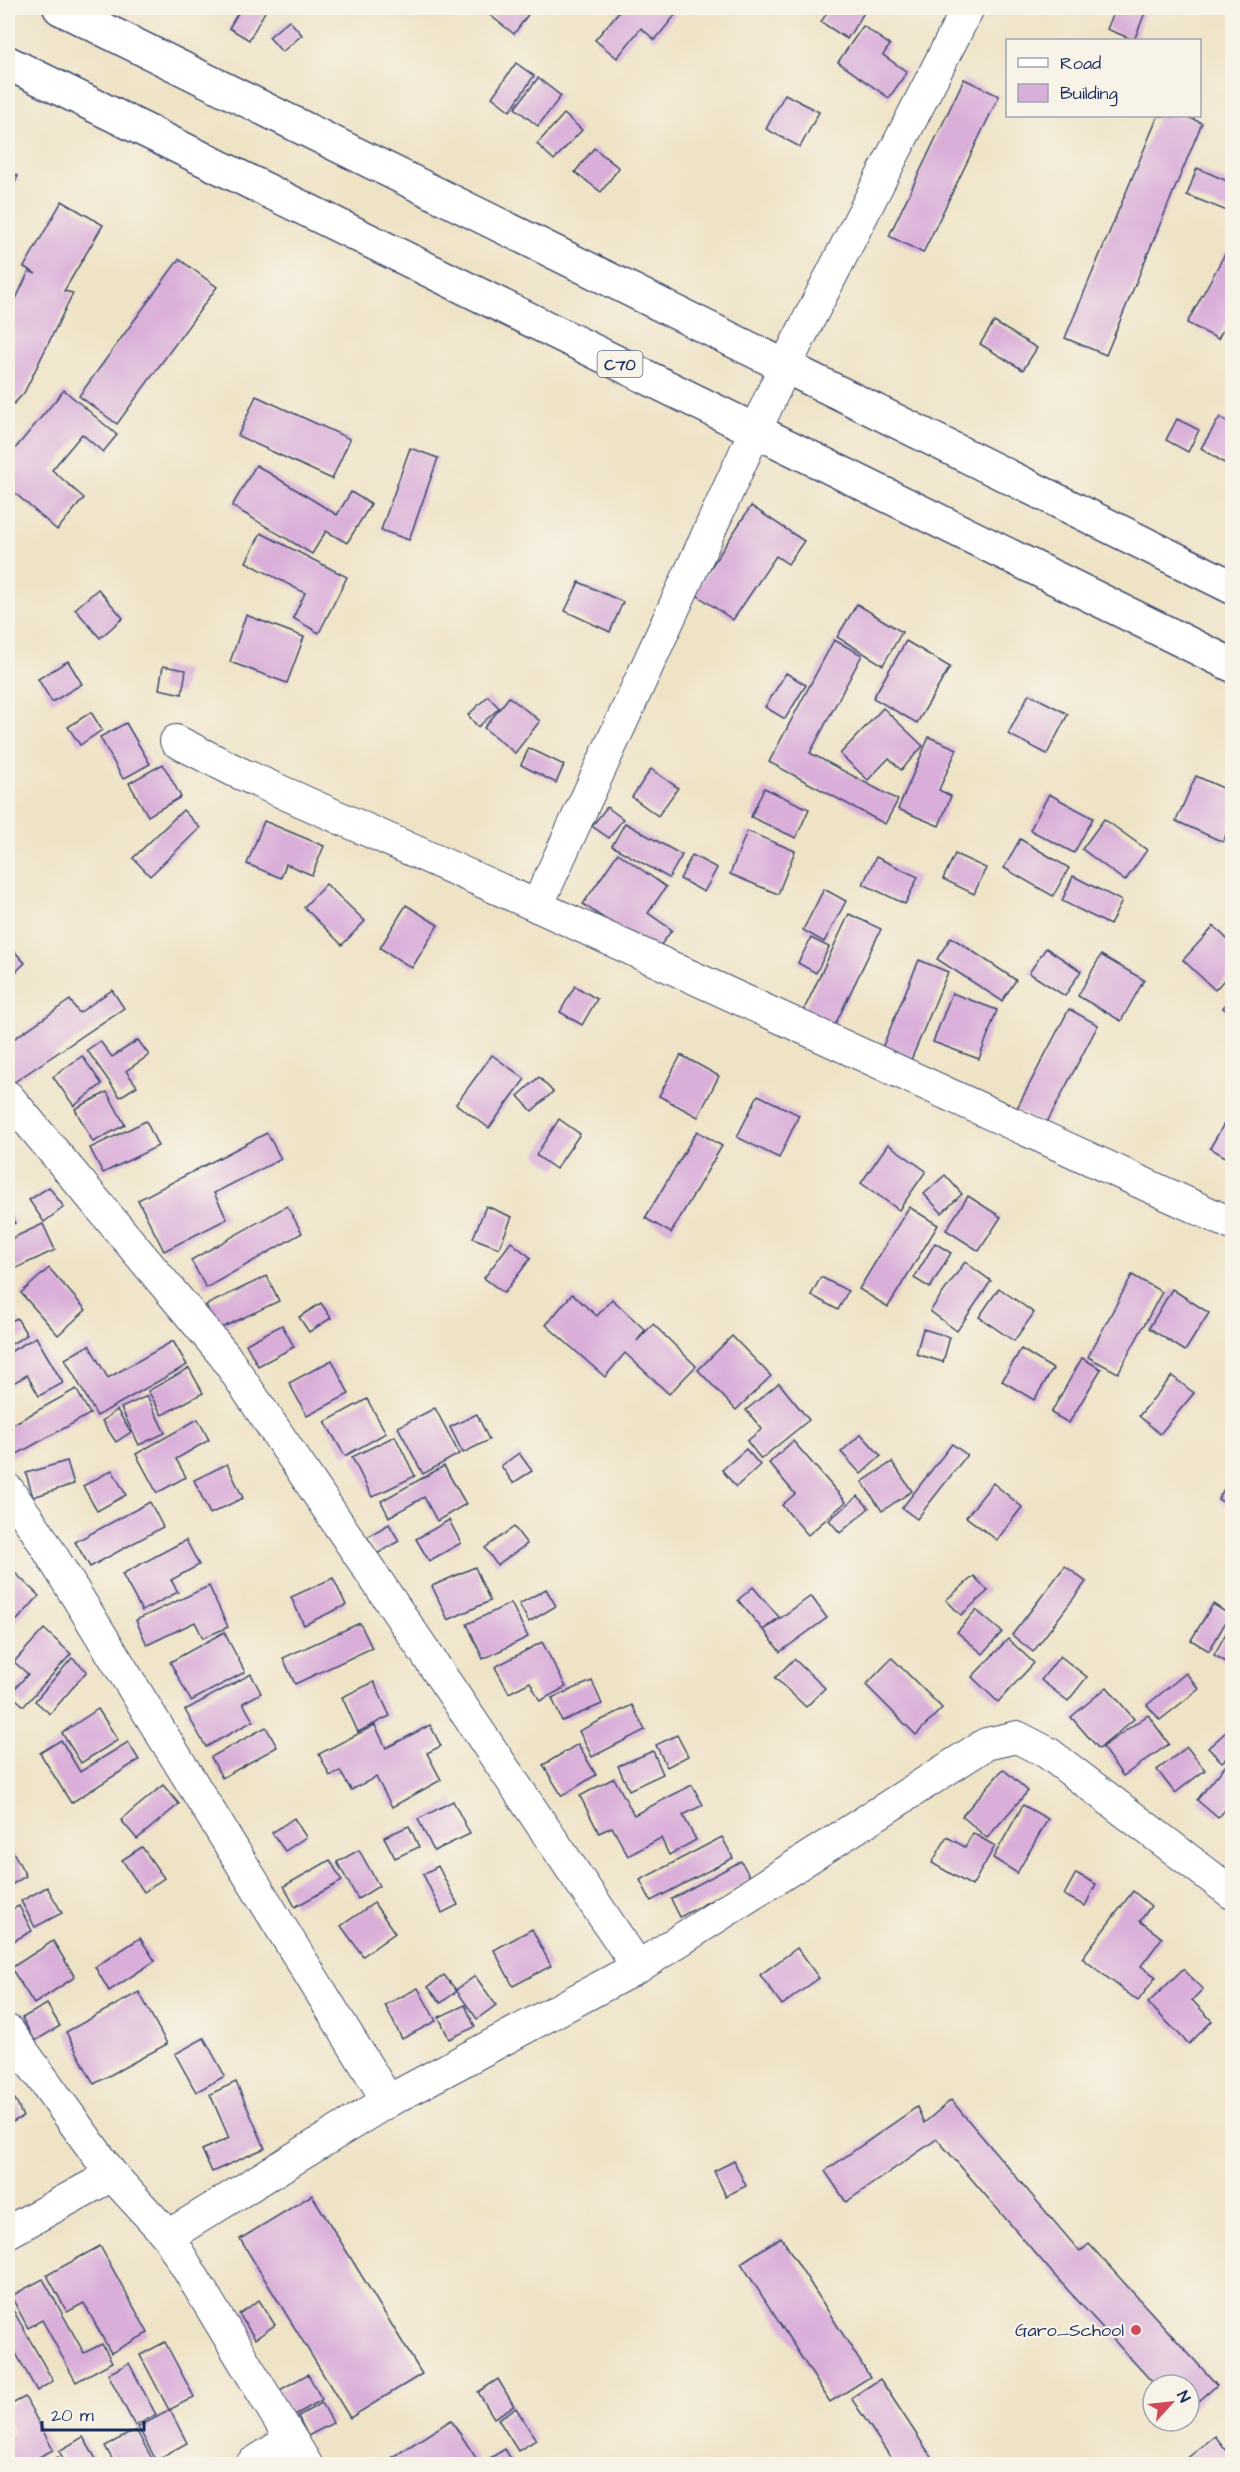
<svg xmlns="http://www.w3.org/2000/svg" width="1240" height="2472" font-family="'Architects Daughter',sans-serif">
<rect width="100%" height="100%" fill="#f7f3e8"/>
<filter id="ink" filterUnits="userSpaceOnUse"><feTurbulence type="fractalNoise" baseFrequency=".0167" numOctaves="2"/><feDisplacementMap in="SourceGraphic" scale="12" xChannelSelector="R" yChannelSelector="G"/><feConvolveMatrix kernelMatrix="1 2 1 2 8 2 1 2 1" color-interpolation-filters="sRGB"/></filter>
<filter id="wash" filterUnits="userSpaceOnUse"><feTurbulence type="fractalNoise" baseFrequency=".008" numOctaves="4" result="noise"/><feDisplacementMap in="SourceGraphic" scale="24" xChannelSelector="R" yChannelSelector="G"/><feGaussianBlur stdDeviation="1.35" result="paint"/><feColorMatrix in="noise" values="0 0 0 0 0 0 0 0 0 0 0 0 0 0 0 0 0 1.4 0 .05"/><feComposite in="paint" operator="in"/></filter>
<g filter="url(#wash)">
<rect width="100%" height="100%" fill="#efe3c6"/>
<g id="blocks">
<g fill="#d9aed9">
<path d="M241,8H267L249,40L229,28Z"/>
<path d="M483,8H530L532,9L514,34L482,9Z"/>
<path d="M622,8H668L676,14L655,40L641,28L617,58L595,40Z"/>
<path d="M830,8H867L847,39L821,22Z"/>
<path d="M1116,8H1147L1134,40L1107,29Z"/>
<path d="M289,20L302,35L282,52L269,37Z"/>
<path d="M863,26L890,45L883,55L907,72L889,98L838,62Z"/>
<path d="M516,63L534,76L510,111L492,97Z"/>
<path d="M538,78L561,96L538,126L515,108Z"/>
<path d="M964,79L999,96L923,253L889,236Z"/>
<path d="M785,94L819,112L800,147L766,129Z"/>
<path d="M564,114L582,130L554,160L537,144Z"/>
<path d="M1158,116H1185L1202,123L1106,355L1065,338Z"/>
<path d="M594,148L619,168L601,192L575,172Z"/>
<path d="M1197,168L1232,183V213L1187,195Z"/>
<path d="M8,171L18,176L8,197Z"/>
<path d="M62,201L103,225L64,291L73,293L24,393L8,410V316L29,271L36,274L24,267Z"/>
<path d="M1226,252L1232,256V313L1218,339L1187,323Z"/>
<path d="M179,259L217,287L117,424L79,396Z"/>
<path d="M994,322L1037,348L1023,370L980,344Z"/>
<path d="M64,390L117,435L103,452L82,434L52,470L84,498L57,530L8,487V457Z"/>
<path d="M256,396L350,439L332,479L238,436Z"/>
<path d="M1220,417L1232,425V468L1201,448Z"/>
<path d="M1177,419L1199,430L1188,452L1166,440Z"/>
<path d="M410,448L438,458L409,540L381,530Z"/>
<path d="M256,465L337,515L351,492L371,504L347,543L326,531L312,554L232,506Z"/>
<path d="M751,506L804,541L788,564L776,556L733,620L694,593Z"/>
<path d="M261,533L347,577L319,633L293,618L305,593L246,562Z"/>
<path d="M579,582L623,602L610,632L565,611Z"/>
<path d="M98,589L123,618L100,638L75,609Z"/>
<path d="M857,604L902,632L883,665L837,637Z"/>
<path d="M246,615L304,637L287,683L230,662Z"/>
<path d="M834,640L862,655L810,753L898,800L885,824L769,762Z"/>
<path d="M906,641L950,667L917,723L873,698Z"/>
<path d="M68,661L82,684L52,702L38,679Z"/>
<path d="M163,666L186,670L182,694L159,689Z"/>
<path d="M786,673L806,685L785,719L765,707Z"/>
<path d="M1029,694L1068,714L1047,754L1008,734Z"/>
<path d="M488,696L499,708L478,727L468,715Z"/>
<path d="M509,697L540,721L515,753L484,728Z"/>
<path d="M883,708L923,746L901,770L889,758L868,780L840,754Z"/>
<path d="M91,712L102,730L80,745L68,727Z"/>
<path d="M126,723L150,764L123,779L100,737Z"/>
<path d="M929,737L957,749L939,790L951,796L939,826L898,809Z"/>
<path d="M529,748L564,765L556,783L521,765Z"/>
<path d="M163,764L181,797L148,816L129,783Z"/>
<path d="M651,769L678,788L658,816L632,797Z"/>
<path d="M1196,776L1232,792V820L1223,842L1176,821Z"/>
<path d="M764,788L809,809L796,838L751,817Z"/>
<path d="M1049,794L1093,818L1074,853L1030,830Z"/>
<path d="M607,807L623,819L609,838L592,826Z"/>
<path d="M183,810L200,828L150,876L133,858Z"/>
<path d="M1104,819L1147,850L1125,881L1082,849Z"/>
<path d="M264,821L324,846L312,875L286,864L281,878L247,864Z"/>
<path d="M625,823L682,855L669,878L612,846Z"/>
<path d="M747,831L795,851L778,894L730,874Z"/>
<path d="M1020,839L1069,868L1053,896L1004,868Z"/>
<path d="M618,853L666,887L648,913L672,930L655,953L583,904Z"/>
<path d="M955,854L986,868L974,894L943,879Z"/>
<path d="M692,855L717,868L704,892L680,879Z"/>
<path d="M876,857L918,877L905,904L863,884Z"/>
<path d="M1073,876L1122,901L1110,925L1062,901Z"/>
<path d="M326,884L365,921L342,945L304,907Z"/>
<path d="M824,889L846,901L824,942L803,930Z"/>
<path d="M406,905L438,925L412,968L380,948Z"/>
<path d="M849,914L881,929L834,1027L803,1012Z"/>
<path d="M1214,926L1232,944V971L1215,990L1183,960Z"/>
<path d="M951,937L1016,980L1002,1001L937,959Z"/>
<path d="M811,938L829,947L816,973L798,963Z"/>
<path d="M8,944L25,963L8,979Z"/>
<path d="M1046,948L1081,971L1065,996L1029,973Z"/>
<path d="M1101,955L1144,980L1121,1021L1078,996Z"/>
<path d="M919,960L948,972L911,1060L882,1048Z"/>
<path d="M575,986L597,999L582,1025L560,1012Z"/>
<path d="M112,990L124,1008L10,1085L8,1043L70,1000L79,1013Z"/>
<path d="M952,993L997,1010L979,1059L933,1042Z"/>
<path d="M1232,993V1014L1223,1008Z"/>
<path d="M1069,1009L1098,1025L1045,1126L1016,1110Z"/>
<path d="M138,1040L149,1055L126,1071L137,1086L120,1097L87,1050L100,1041L112,1057Z"/>
<path d="M492,1055L525,1079L489,1128L456,1104Z"/>
<path d="M681,1055L719,1076L698,1117L659,1096Z"/>
<path d="M82,1056L102,1084L74,1106L53,1077Z"/>
<path d="M539,1077L553,1092L532,1111L518,1096Z"/>
<path d="M107,1092L125,1125L93,1142L75,1109Z"/>
<path d="M758,1095L799,1115L779,1158L737,1137Z"/>
<path d="M1232,1110V1161L1210,1148Z"/>
<path d="M559,1119L580,1134L556,1169L536,1155Z"/>
<path d="M146,1121L158,1146L103,1173L90,1148Z"/>
<path d="M697,1131L722,1146L671,1233L645,1218Z"/>
<path d="M267,1133L281,1159L214,1193L227,1219L164,1251L138,1200Z"/>
<path d="M888,1144L926,1171L899,1210L861,1183Z"/>
<path d="M945,1175L962,1194L942,1213L924,1194Z"/>
<path d="M49,1187L64,1207L44,1222L29,1200Z"/>
<path d="M968,1196L1001,1217L979,1251L946,1230Z"/>
<path d="M287,1206L302,1233L206,1288L191,1260Z"/>
<path d="M486,1206L512,1217L499,1248L473,1238Z"/>
<path d="M909,1207L938,1225L888,1307L859,1289Z"/>
<path d="M8,1208L15,1223L8,1226Z"/>
<path d="M43,1224L55,1250L8,1272V1240Z"/>
<path d="M511,1242L531,1258L504,1293L484,1278Z"/>
<path d="M935,1243L951,1253L930,1288L914,1278Z"/>
<path d="M965,1262L991,1281L957,1331L930,1311Z"/>
<path d="M49,1268L86,1310L58,1335L21,1293Z"/>
<path d="M1132,1275L1162,1292L1118,1373L1088,1357Z"/>
<path d="M267,1276L279,1301L217,1330L206,1305Z"/>
<path d="M821,1277L848,1291L838,1310L811,1295Z"/>
<path d="M999,1288L1034,1313L1014,1341L979,1317Z"/>
<path d="M1172,1289L1209,1313L1185,1351L1149,1328Z"/>
<path d="M572,1294L597,1316L612,1299L645,1330L637,1341L653,1324L696,1366L669,1394L625,1353L605,1377L546,1325Z"/>
<path d="M321,1303L331,1318L309,1332L299,1317Z"/>
<path d="M17,1318L27,1335L8,1346V1323Z"/>
<path d="M282,1325L294,1347L258,1366L246,1344Z"/>
<path d="M923,1329L950,1337L943,1362L916,1354Z"/>
<path d="M732,1336L771,1376L736,1410L698,1370Z"/>
<path d="M36,1337L63,1383L39,1396L27,1375L8,1386V1353Z"/>
<path d="M173,1341L187,1365L97,1416L65,1359L89,1345L108,1378Z"/>
<path d="M1021,1349L1053,1369L1034,1400L1002,1381Z"/>
<path d="M1082,1358L1101,1369L1069,1423L1051,1413Z"/>
<path d="M332,1360L349,1394L307,1416L289,1383Z"/>
<path d="M189,1368L203,1393L162,1415L148,1391Z"/>
<path d="M1172,1376L1194,1393L1160,1434L1139,1416Z"/>
<path d="M779,1383L809,1420L761,1459L747,1441L762,1429L746,1410Z"/>
<path d="M76,1389L90,1414L8,1459V1427Z"/>
<path d="M147,1396L165,1433L139,1445L121,1408Z"/>
<path d="M367,1399L386,1433L345,1456L325,1422Z"/>
<path d="M435,1408L459,1454L423,1474L398,1427Z"/>
<path d="M117,1410L131,1432L116,1442L102,1421Z"/>
<path d="M477,1414L489,1440L463,1453L450,1427Z"/>
<path d="M198,1419L209,1440L176,1459L186,1477L157,1493L136,1454Z"/>
<path d="M861,1434L881,1456L861,1474L841,1452Z"/>
<path d="M395,1436L415,1476L372,1497L352,1457Z"/>
<path d="M793,1441L846,1502L808,1535L782,1505L795,1494L769,1463Z"/>
<path d="M952,1444L967,1455L917,1519L902,1508Z"/>
<path d="M746,1449L760,1465L736,1487L722,1470Z"/>
<path d="M519,1453L532,1471L513,1483L501,1466Z"/>
<path d="M67,1461L74,1484L33,1497L26,1473Z"/>
<path d="M892,1462L912,1491L882,1511L862,1482Z"/>
<path d="M227,1464L243,1498L210,1514L194,1480Z"/>
<path d="M444,1466L466,1504L437,1521L424,1497L389,1517L381,1501Z"/>
<path d="M112,1470L126,1495L97,1511L83,1486Z"/>
<path d="M1232,1476V1508L1218,1499Z"/>
<path d="M993,1483L1022,1507L997,1540L966,1517Z"/>
<path d="M858,1496L869,1508L840,1533L829,1520Z"/>
<path d="M150,1502L163,1527L90,1567L75,1542Z"/>
<path d="M449,1520L461,1543L429,1561L416,1539Z"/>
<path d="M389,1524L399,1541L377,1554L367,1537Z"/>
<path d="M514,1527L527,1544L497,1565L485,1548Z"/>
<path d="M186,1540L199,1565L171,1580L178,1592L142,1611L122,1574Z"/>
<path d="M8,1566L39,1596L8,1630Z"/>
<path d="M1065,1566L1086,1582L1033,1652L1012,1635Z"/>
<path d="M475,1567L490,1601L448,1620L432,1586Z"/>
<path d="M974,1576L988,1591L961,1615L946,1600Z"/>
<path d="M333,1578L346,1605L304,1625L291,1597Z"/>
<path d="M209,1586L228,1627L203,1638L195,1622L147,1645L136,1620Z"/>
<path d="M753,1587L779,1617L763,1630L738,1600Z"/>
<path d="M546,1589L556,1606L529,1622L519,1604Z"/>
<path d="M811,1596L827,1618L780,1652L764,1630Z"/>
<path d="M511,1603L528,1637L483,1659L467,1624Z"/>
<path d="M1213,1604L1230,1615L1209,1651L1191,1640Z"/>
<path d="M976,1610L1002,1632L983,1654L957,1632Z"/>
<path d="M360,1623L372,1648L295,1684L283,1658Z"/>
<path d="M1229,1628L1232,1631L1231,1665L1214,1655Z"/>
<path d="M44,1629L71,1654L24,1706L10,1694L28,1674L14,1662Z"/>
<path d="M224,1632L245,1672L191,1701L170,1662Z"/>
<path d="M1008,1639L1034,1663L998,1702L972,1677Z"/>
<path d="M542,1642L566,1687L540,1701L530,1682L509,1693L495,1667Z"/>
<path d="M1060,1656L1087,1677L1068,1701L1041,1680Z"/>
<path d="M72,1658L87,1671L50,1714L35,1701Z"/>
<path d="M892,1658L942,1708L916,1735L866,1685Z"/>
<path d="M794,1659L825,1688L806,1707L775,1678Z"/>
<path d="M1186,1673L1199,1689L1160,1720L1147,1705Z"/>
<path d="M251,1674L261,1693L243,1703L253,1721L206,1747L185,1710Z"/>
<path d="M592,1681L602,1704L562,1721L552,1698Z"/>
<path d="M374,1682L390,1716L358,1732L342,1697Z"/>
<path d="M1107,1687L1134,1719L1099,1749L1071,1717Z"/>
<path d="M632,1705L645,1730L592,1757L579,1731Z"/>
<path d="M98,1709L118,1740L81,1763L62,1733Z"/>
<path d="M1148,1715L1169,1744L1123,1776L1102,1747Z"/>
<path d="M375,1725L386,1748L430,1725L441,1746L427,1753L441,1780L392,1807L376,1777L351,1790L340,1771L330,1776L319,1754Z"/>
<path d="M266,1727L277,1747L222,1778L211,1757Z"/>
<path d="M1227,1731L1232,1737V1753L1222,1762L1208,1748Z"/>
<path d="M677,1735L688,1756L667,1767L656,1745Z"/>
<path d="M61,1740L80,1772L128,1742L139,1760L71,1803L40,1753Z"/>
<path d="M578,1744L596,1775L562,1796L543,1765Z"/>
<path d="M1187,1747L1205,1770L1175,1793L1157,1770Z"/>
<path d="M653,1751L663,1774L629,1790L618,1766Z"/>
<path d="M1232,1758V1802L1218,1818L1197,1800Z"/>
<path d="M1003,1769L1028,1791L987,1838L962,1816Z"/>
<path d="M614,1778L634,1815L692,1785L703,1805L683,1815L696,1840L669,1855L661,1838L628,1856L612,1827L599,1833L580,1796Z"/>
<path d="M163,1785L179,1804L137,1839L121,1820Z"/>
<path d="M453,1801L470,1834L434,1851L418,1819Z"/>
<path d="M1023,1805L1048,1819L1017,1873L993,1858Z"/>
<path d="M294,1818L306,1837L285,1851L272,1833Z"/>
<path d="M409,1826L419,1847L395,1858L384,1837Z"/>
<path d="M973,1833L995,1846L972,1886L932,1863L947,1837L965,1847Z"/>
<path d="M722,1837L733,1858L651,1901L640,1880Z"/>
<path d="M142,1847L164,1878L144,1892L122,1860Z"/>
<path d="M12,1850L26,1876L8,1887V1853Z"/>
<path d="M359,1850L379,1886L358,1899L337,1862Z"/>
<path d="M330,1860L342,1881L295,1907L284,1886Z"/>
<path d="M741,1861L751,1879L680,1917L671,1899Z"/>
<path d="M438,1866L458,1905L442,1913L423,1874Z"/>
<path d="M1076,1873L1096,1884L1085,1906L1064,1895Z"/>
<path d="M47,1887L62,1913L35,1927L21,1901Z"/>
<path d="M1133,1891L1151,1906L1140,1921L1162,1938L1141,1966L1156,1977L1138,2001L1082,1958Z"/>
<path d="M374,1903L395,1933L363,1956L341,1926Z"/>
<path d="M19,1906L32,1931L8,1944V1911Z"/>
<path d="M532,1929L551,1966L513,1986L494,1950Z"/>
<path d="M140,1938L155,1961L109,1991L95,1967Z"/>
<path d="M53,1941L75,1977L34,2004L11,1968Z"/>
<path d="M797,1948L819,1978L782,2005L760,1975Z"/>
<path d="M1183,1969L1203,1989L1192,2000L1212,2021L1189,2044L1148,2003Z"/>
<path d="M444,1975L457,1991L441,2003L428,1987Z"/>
<path d="M475,1976L496,2005L477,2019L456,1990Z"/>
<path d="M418,1988L436,2021L402,2039L385,2005Z"/>
<path d="M139,1992L167,2044L94,2084L66,2032Z"/>
<path d="M47,2004L60,2026L35,2041L22,2018Z"/>
<path d="M465,2005L475,2027L449,2039L439,2017Z"/>
<path d="M204,2038L225,2076L196,2092L175,2054Z"/>
<path d="M236,2082L265,2148L212,2172L202,2150L229,2138L210,2094Z"/>
<path d="M15,2099L23,2117L8,2124V2102Z"/>
<path d="M951,2100L1080,2252L1089,2244L1217,2385L1189,2410V2385H1155L1055,2276L937,2139L846,2202L825,2171L917,2107L924,2123Z"/>
<path d="M734,2161L746,2186L726,2196L714,2171Z"/>
<path d="M312,2195L422,2374L350,2418L240,2239Z"/>
<path d="M781,2237L870,2377L830,2402L741,2263Z"/>
<path d="M100,2246L148,2333L111,2353L84,2303L67,2312L47,2275Z"/>
<path d="M43,2279L84,2353L102,2344L112,2362L76,2382L42,2320L28,2328L11,2296Z"/>
<path d="M259,2300L275,2325L255,2339L239,2314Z"/>
<path d="M8,2301L53,2381L37,2391L13,2348L8,2351Z"/>
<path d="M165,2342L194,2397L169,2410L140,2355Z"/>
<path d="M129,2363L156,2415L135,2426L108,2374Z"/>
<path d="M308,2374L322,2400L293,2416L278,2391Z"/>
<path d="M498,2379L514,2406L494,2418L478,2392Z"/>
<path d="M880,2379L936,2464H895L851,2398Z"/>
<path d="M25,2397L53,2450L25,2464H8V2437L14,2433L8,2422V2406Z"/>
<path d="M322,2403L333,2423L308,2436L298,2416Z"/>
<path d="M516,2408L536,2440L518,2451L498,2419Z"/>
<path d="M170,2410L187,2443L156,2460L138,2427Z"/>
<path d="M451,2420L480,2464H382Z"/>
<path d="M136,2430L155,2464H115L105,2446Z"/>
<path d="M1215,2436L1232,2457V2464H1180Z"/>
<path d="M83,2437L99,2464H66L59,2451Z"/>
<path d="M505,2449L514,2464H480Z"/>
<path d="M58,2457L62,2464H43Z"/>
</g>
</g>
</g>
<g filter="url(#ink)">
<use href="#blocks" fill-opacity="0" stroke="#3b4a6e" stroke-width="1.5"/>
<g fill="none" stroke-linecap="round" stroke-linejoin="round">
<g stroke="#3b4a6e" stroke-width="34">
<g id="minor">
<path d="M176,741L235,771L537,906L1232,1224"/>
<path d="M537,906L785,366L968,8"/>
<path d="M8,1097L224,1355L638,1967"/>
<path d="M8,1490L36,1530L388,2101"/>
<path d="M8,2031L112,2175L168,2236L306,2464"/>
<path d="M8,2232L112,2175"/>
<path d="M168,2236L388,2101L638,1967L986,1744L1017,1737L1048,1753L1232,1893"/>
<path d="M252,2464L290,2440"/>
</g>
</g>
<g stroke="#3b4a6e" stroke-width="36">
<g id="trunk">
<path d="M60,8L1232,587"/>
<path d="M8,63L1232,665"/>
</g>
</g>
<use href="#minor" stroke="#fff" stroke-width="32"/>
<use href="#trunk" stroke="#fff" stroke-width="33"/>
</g>
</g>
<circle fill="#d1495b" stroke="#f7f3e8" stroke-width="2" cx="1136" cy="2330" r="6"/>
<g text-anchor="middle" stroke-width="4.5" stroke-linejoin="round" paint-order="stroke">
<rect fill="#f7f3e8" stroke="#5d6a87" stroke-width="1.5" x="597.5" y="351" width="45" height="26" rx="4.5"/>
<g font-size="16" font-weight="bold" fill="#1b2f5e">
<text x="620" y="370">C70</text>
</g>
<g font-size="18" fill="#1b2f5e" stroke="#f7f3e8" text-anchor="end">
<text x="1124" y="2336">Garo_School</text>
</g>
</g>
<rect width="1240" height="2472" fill="none" stroke="#f7f3e8" stroke-width="30"/>
<rect x="1006" y="39" width="195" height="78" fill="#f7f3e8" stroke="#9fa5b1" stroke-width="1.5"/>
<rect x="1018" y="58" width="30" height="9" fill="#ffffff" stroke="#9fa5b1" stroke-width="1.5"/>
<text x="1060" y="69" font-size="18" fill="#1b2f5e">Road</text>
<rect x="1018" y="84" width="30" height="18" fill="#d9aed9" stroke="#9fa5b1" stroke-width="1.5"/>
<text x="1060" y="99" font-size="18" fill="#1b2f5e">Building</text>
<g transform="translate(1171 2403) rotate(63)"><circle r="28" fill="#f7f3e8" stroke="#9fa5b1" stroke-width="1.5"/>
<path d="M0-4.5L10 22L0 15L-10 22Z" fill="#d1495b"/>
<text y="-9" font-size="16" font-weight="bold" text-anchor="middle" fill="#1b2f5e">N</text>
</g>
<path d="M42 2421v9h102v-9" fill="none" stroke="#1b2f5e" stroke-width="3"/>
<text x="51" y="2421" font-size="18" fill="#1b2f5e" stroke="#f7f3e8" stroke-width="4.5" paint-order="stroke">20 m</text>
</svg>
